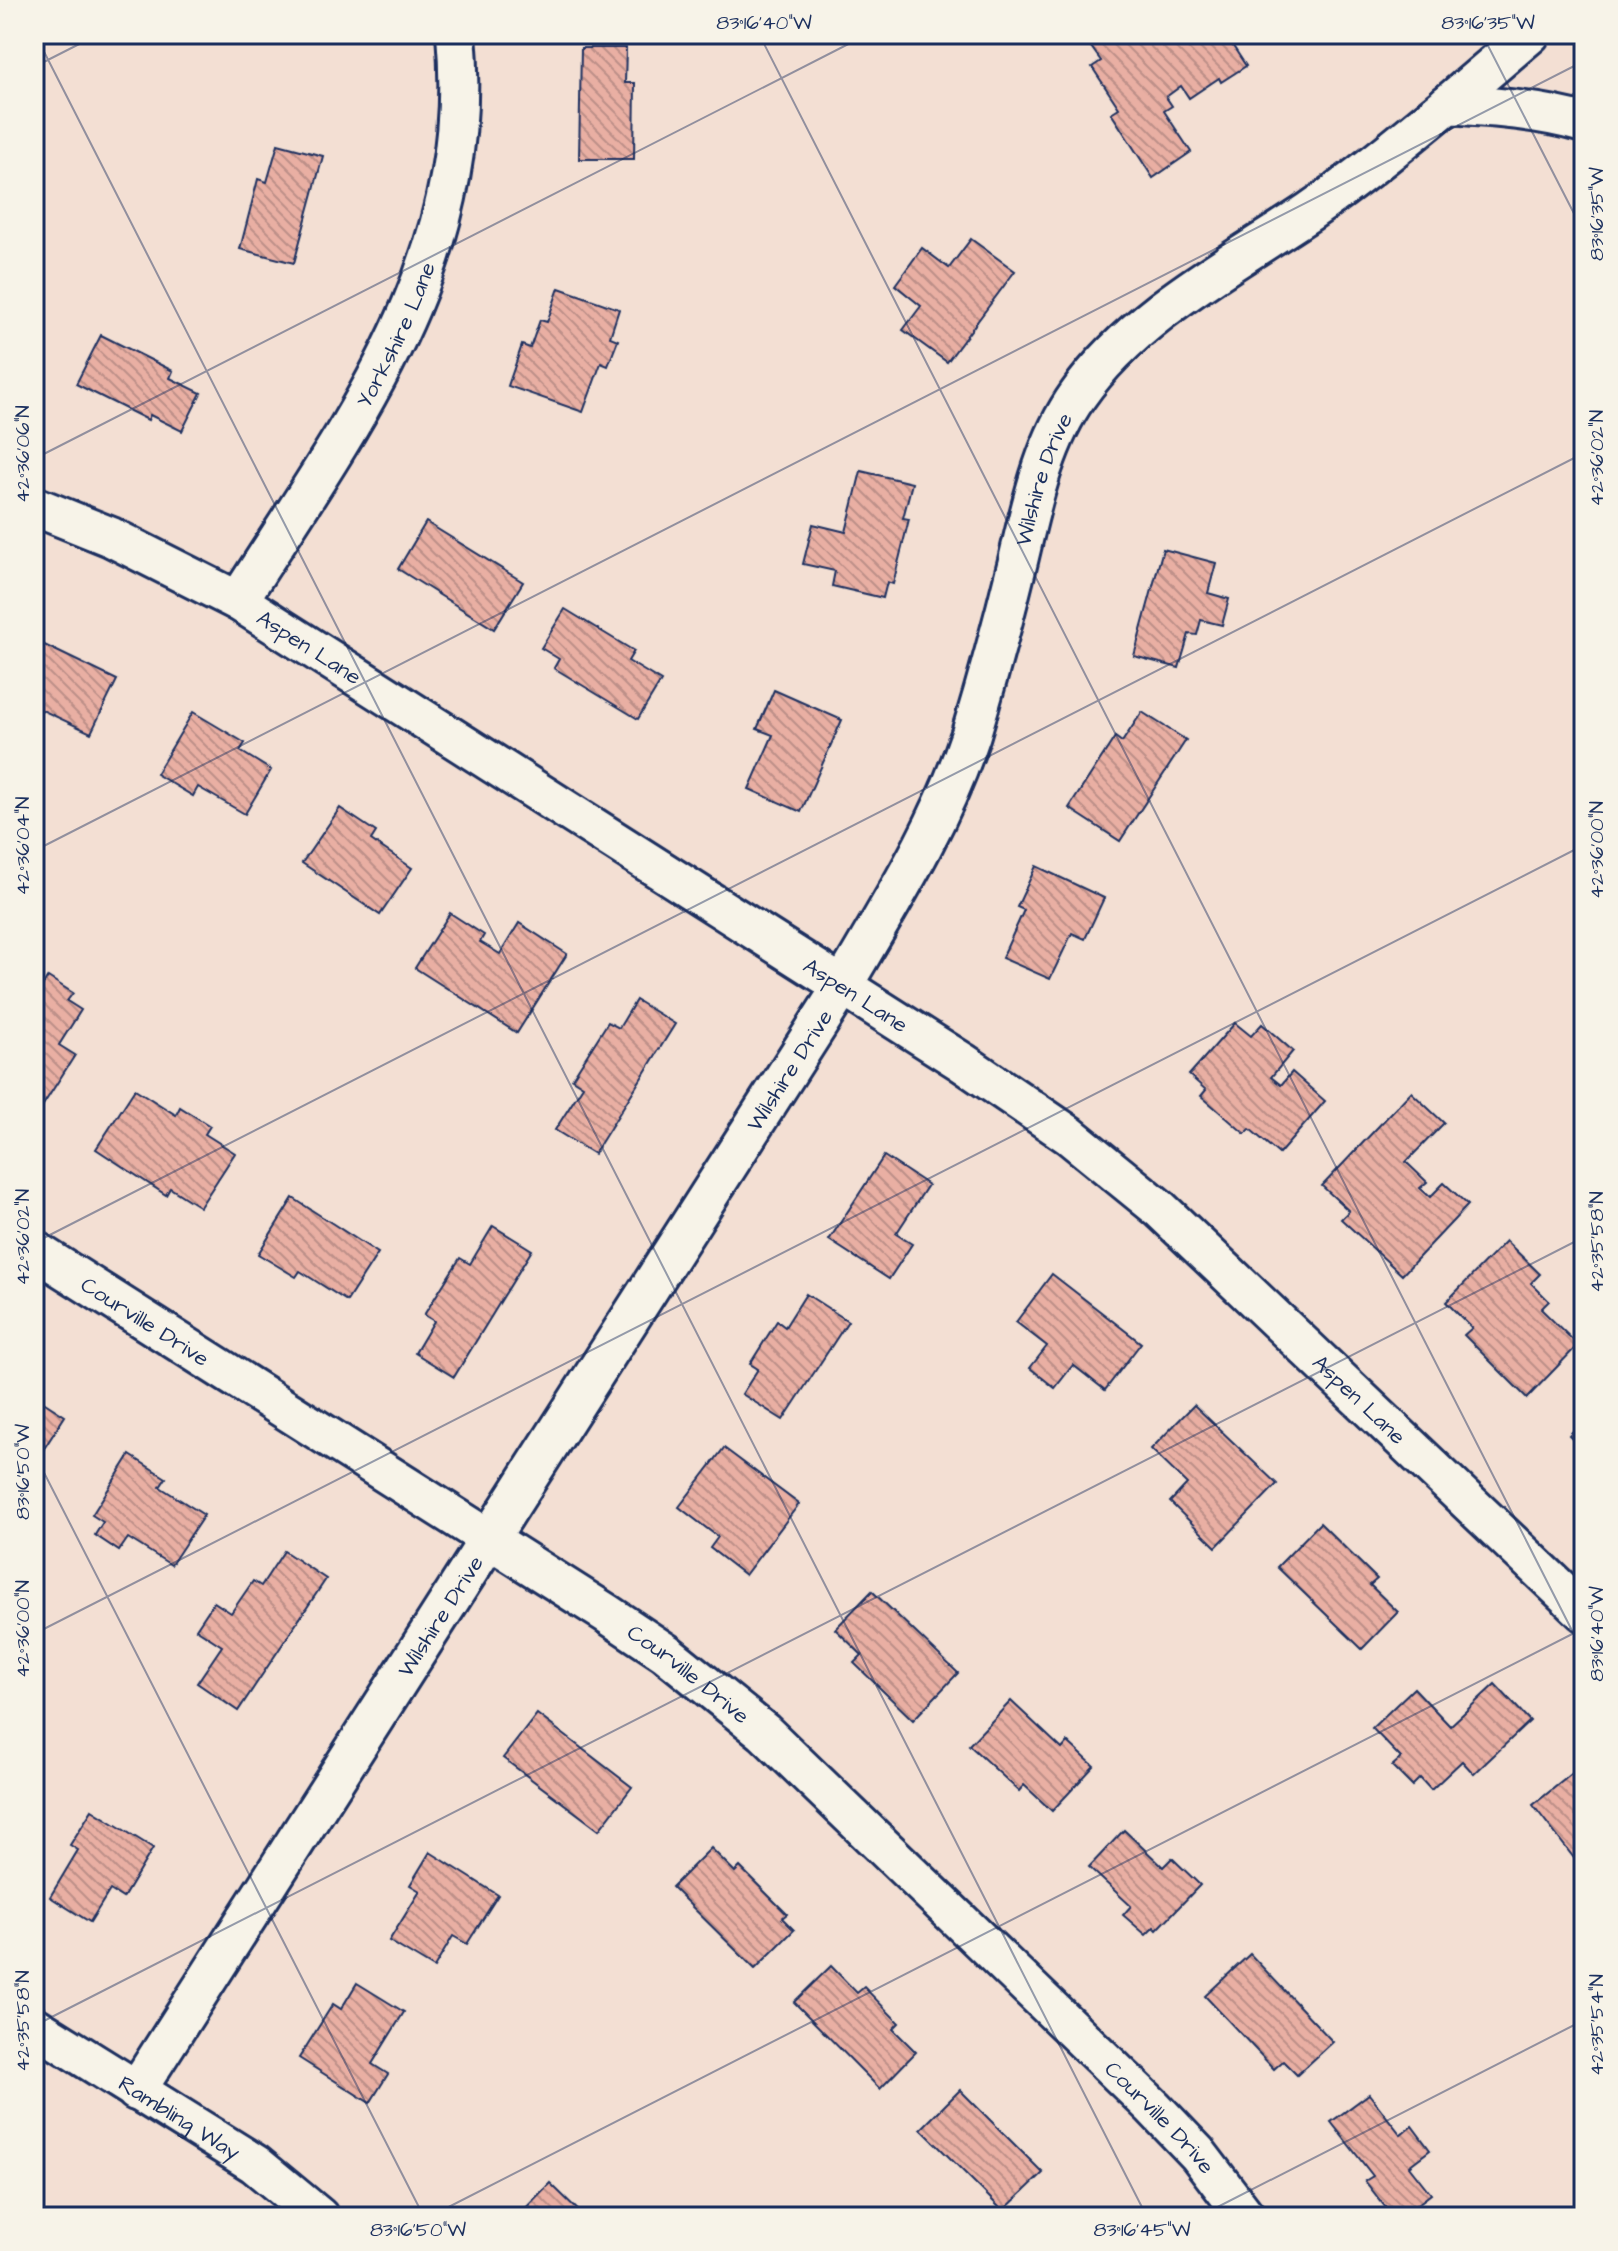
<svg xmlns="http://www.w3.org/2000/svg" width="1618" height="2251" font-family="'Architects Daughter',sans-serif">
<defs>
<pattern id="building-back-hatch" width="6" height="6" patternUnits="userSpaceOnUse" patternTransform="scale(2)"><rect width="6" height="6" fill="#e9afa3"/><path d="M-1 5l2 2M0 0l6 6M5-1l2 2" fill="none" stroke="#bc8f88"/></pattern>
</defs>
<rect width="100%" height="100%" fill="#f3dfd3"/>
<filter id="ink" filterUnits="userSpaceOnUse"><feTurbulence type="fractalNoise" baseFrequency=".0125" numOctaves="2"/><feDisplacementMap in="SourceGraphic" scale="16" xChannelSelector="R" yChannelSelector="G"/><feConvolveMatrix kernelMatrix="1 2 1 2 8 2 1 2 1" color-interpolation-filters="sRGB"/></filter>
<g filter="url(#ink)">
<g fill="url(#building-back-hatch)" stroke="#1b2f5e" stroke-width="2">
<path d="M1104,34H1125L1130,41L1141,34H1225L1246,66L1221,82L1219,78L1189,98L1181,86L1166,97L1172,106L1164,111L1191,152L1153,178L1111,113L1119,108L1092,67L1101,61L1089,44Z"/>
<path d="M581,48H626L625,83H635L634,159H579Z"/>
<path d="M278,144L323,156L294,263L240,249L258,179L267,182Z"/>
<path d="M971,239L1015,271L947,362L903,330L921,306L895,285L922,248L949,268Z"/>
<path d="M559,288L619,309L610,337L618,340L608,366L601,363L583,412L508,386L522,345L530,348L540,320L547,322Z"/>
<path d="M101,335L173,371L170,378L201,393L182,431L150,415L148,420L76,384Z"/>
<path d="M861,471L912,483L903,518L909,519L893,584L887,582L883,598L832,586L835,571L803,564L813,524L846,532Z"/>
<path d="M426,522L523,582L494,629L398,569Z"/>
<path d="M1163,549L1216,563L1208,593L1229,599L1222,625L1201,620L1197,635L1189,634L1179,668L1134,656Z"/>
<path d="M565,609L634,651L628,661L661,681L638,719L554,668L559,659L541,648Z"/>
<path d="M34,640L117,680L91,733L40,709L34,721Z"/>
<path d="M774,690L842,720L801,812L749,789L773,735L757,729Z"/>
<path d="M193,712L245,743L240,751L271,770L245,814L198,787L193,796L156,774Z"/>
<path d="M1142,712L1186,740L1120,841L1069,808L1115,737L1122,742Z"/>
<path d="M340,808L376,832L371,840L412,868L380,915L302,863Z"/>
<path d="M1036,866L1104,898L1085,939L1072,933L1050,979L1002,958L1024,910L1017,907Z"/>
<path d="M450,913L484,935L480,942L500,954L519,923L567,954L517,1033L415,968Z"/>
<path d="M48,977L73,993L67,1001L81,1010L59,1045L75,1055L38,1113L34,1111V980L43,985Z"/>
<path d="M636,1000L675,1024L594,1154L555,1130L583,1086L572,1079L608,1022L619,1028Z"/>
<path d="M1235,1023L1251,1036L1262,1024L1293,1051L1271,1077L1281,1085L1292,1072L1325,1101L1279,1154L1250,1129L1245,1134L1201,1096L1206,1090L1189,1075Z"/>
<path d="M135,1089L176,1115L180,1107L210,1126L205,1134L235,1153L200,1207L170,1188L166,1195L96,1149Z"/>
<path d="M1411,1092L1444,1123L1406,1162L1427,1182L1420,1188L1430,1197L1444,1183L1468,1205L1402,1275L1341,1219L1349,1211L1322,1186Z"/>
<path d="M884,1156L928,1185L896,1234L912,1244L889,1279L829,1240Z"/>
<path d="M293,1198L378,1253L347,1301L300,1271L296,1277L258,1254Z"/>
<path d="M493,1226L532,1250L454,1377L415,1353L434,1321L424,1315L460,1258L470,1264Z"/>
<path d="M1506,1241L1540,1274L1531,1283L1549,1301L1541,1309L1578,1345L1527,1398L1464,1335L1472,1328L1446,1302Z"/>
<path d="M1052,1274L1141,1343L1105,1390L1073,1365L1055,1388L1030,1368L1047,1346L1016,1322Z"/>
<path d="M806,1294L848,1321L783,1420L742,1394L758,1369L750,1364L777,1321L785,1327Z"/>
<path d="M34,1396L65,1416L34,1464Z"/>
<path d="M1194,1405L1277,1484L1216,1547L1170,1502L1187,1484L1151,1449Z"/>
<path d="M1584,1420V1450L1569,1435Z"/>
<path d="M724,1448L799,1504L745,1575L710,1548L718,1537L679,1507Z"/>
<path d="M130,1455L166,1478L160,1487L204,1515L171,1565L128,1538L119,1551L95,1535L103,1522L92,1515Z"/>
<path d="M1320,1523L1377,1579L1370,1585L1398,1612L1362,1649L1277,1567Z"/>
<path d="M284,1551L326,1579L238,1711L197,1683L222,1646L196,1629L214,1602L231,1613L253,1581L261,1586Z"/>
<path d="M872,1591L958,1673L913,1720L854,1663L862,1655L835,1629Z"/>
<path d="M1495,1684L1530,1721L1474,1774L1462,1761L1431,1790L1420,1778L1412,1786L1392,1766L1401,1758L1372,1728L1414,1688L1450,1726Z"/>
<path d="M1011,1701L1062,1749L1068,1742L1094,1766L1052,1811L1024,1785L1019,1791L969,1745Z"/>
<path d="M537,1714L632,1787L599,1830L503,1758Z"/>
<path d="M1574,1772L1584,1785V1871L1533,1805Z"/>
<path d="M92,1810L153,1848L123,1898L110,1890L90,1922L50,1897L78,1850L70,1845Z"/>
<path d="M1124,1830L1163,1867L1172,1858L1200,1885L1157,1930L1154,1927L1146,1935L1123,1915L1131,1906L1089,1867Z"/>
<path d="M711,1848L735,1872L740,1867L787,1914L782,1918L794,1930L755,1969L672,1887Z"/>
<path d="M430,1852L498,1895L467,1944L453,1936L434,1968L389,1941L420,1891L410,1885Z"/>
<path d="M1250,1954L1333,2042L1297,2075L1283,2061L1274,2069L1205,1996Z"/>
<path d="M831,1966L857,1993L864,1987L899,2023L893,2029L916,2052L880,2089L794,2002Z"/>
<path d="M357,1983L404,2012L372,2064L388,2074L370,2103L299,2058L333,2004L341,2009Z"/>
<path d="M960,2090L1043,2173L1003,2211L921,2129Z"/>
<path d="M1369,2094L1401,2135L1412,2126L1430,2150L1409,2166L1431,2194L1401,2217H1393L1365,2181L1373,2176L1331,2122Z"/>
<path d="M550,2183L585,2217H517Z"/>
</g>
<g fill="none" stroke-linecap="round" stroke-linejoin="round">
<g stroke="#1b2f5e" stroke-width="44">
<g id="minor">
<path d="M1448,104L1530,34"/>
<path id="s1" d="M34,506L111,537L238,601L962,1062L1069,1135L1160,1209L1584,1612"/>
<path id="s2" d="M238,601C353,421 477,261 456,34"/>
<path id="s3" d="M34,1250L606,1613L666,1653L764,1732L1153,2107L1198,2154L1246,2217"/>
<path id="s4" d="M34,2026L255,2164L319,2217"/>
<path id="s5" d="M136,2091L842,987C890,905 941,825 971,734C988,678 1003,622 1017,565C1031,507 1043,444 1078,395C1134,315 1230,265 1309,212C1357,179 1403,141 1448,104C1494,107 1539,110 1584,123"/>
</g>
</g>
<use href="#minor" stroke="#f7f3e8" stroke-width="38"/>
</g>
</g>
<path fill="none" stroke="#1b2f5e" stroke-width="2" stroke-opacity="0.45" d="M35,34L1147,2217M759,34L1584,1654M1482,34L1584,233M34,67L99,34M34,459L868,34M34,851L1584,61M34,1243L1584,453M34,1453L424,2217M34,1634L1584,845M34,2026L1584,1237M429,2217L1584,1628M1198,2217L1584,2020"/>
<g text-anchor="middle" stroke-width="6" stroke-linejoin="round" paint-order="stroke">
<g font-size="22" fill="#1b2f5e" stroke="#f7f3e8">
<text dy="8" stroke="none"><textPath href="#s2" startOffset="310">Yorkshire Lane</textPath></text>
<text dy="8" stroke="none"><textPath href="#s5" startOffset="1860">Wilshire Drive</textPath></text>
<text dy="8" stroke="none"><textPath href="#s1" startOffset="310">Aspen Lane</textPath></text>
<text dy="8" stroke="none"><textPath href="#s1" startOffset="958">Aspen Lane</textPath></text>
<text dy="8" stroke="none"><textPath href="#s5" startOffset="1212">Wilshire Drive</textPath></text>
<text dy="8" stroke="none"><textPath href="#s3" startOffset="132">Courville Drive</textPath></text>
<text dy="8" stroke="none"><textPath href="#s1" startOffset="1606">Aspen Lane</textPath></text>
<text dy="8" stroke="none"><textPath href="#s5" startOffset="564">Wilshire Drive</textPath></text>
<text dy="8" stroke="none"><textPath href="#s3" startOffset="780">Courville Drive</textPath></text>
<text dy="8" stroke="none"><textPath href="#s4" startOffset="172">Rambling Way</textPath></text>
<text dy="8" stroke="none"><textPath href="#s3" startOffset="1428">Courville Drive</textPath></text>
</g>
</g>
<rect width="1618" height="2251" fill="none" stroke="#f7f3e8" stroke-width="88"/>
<rect x="44" y="44" width="1530" height="2163" fill="none" stroke="#1b2f5e" stroke-width="3"/>
<g font-size="20" text-anchor="middle" fill="#1b2f5e">
<text x="764" y="29">83°16'40"W</text>
<text x="1488" y="29">83°16'35"W</text>
<text transform="translate(1596 214) rotate(-90)" y="7">83°16'35"W</text>
<text transform="translate(22 454) rotate(-90)" y="7">42°36'06"N</text>
<text transform="translate(1596 458) rotate(-90)" y="7">42°36'02"N</text>
<text transform="translate(22 846) rotate(-90)" y="7">42°36'04"N</text>
<text transform="translate(1596 850) rotate(-90)" y="7">42°36'00"N</text>
<text transform="translate(22 1237) rotate(-90)" y="7">42°36'02"N</text>
<text transform="translate(1596 1242) rotate(-90)" y="7">42°35'58"N</text>
<text transform="translate(22 1472) rotate(-90)" y="7">83°16'50"W</text>
<text transform="translate(22 1629) rotate(-90)" y="7">42°36'00"N</text>
<text transform="translate(1596 1634) rotate(-90)" y="7">83°16'40"W</text>
<text transform="translate(22 2021) rotate(-90)" y="7">42°35'58"N</text>
<text transform="translate(1596 2025) rotate(-90)" y="7">42°35'54"N</text>
<text x="418" y="2236">83°16'50"W</text>
<text x="1142" y="2236">83°16'45"W</text>
</g>
</svg>
